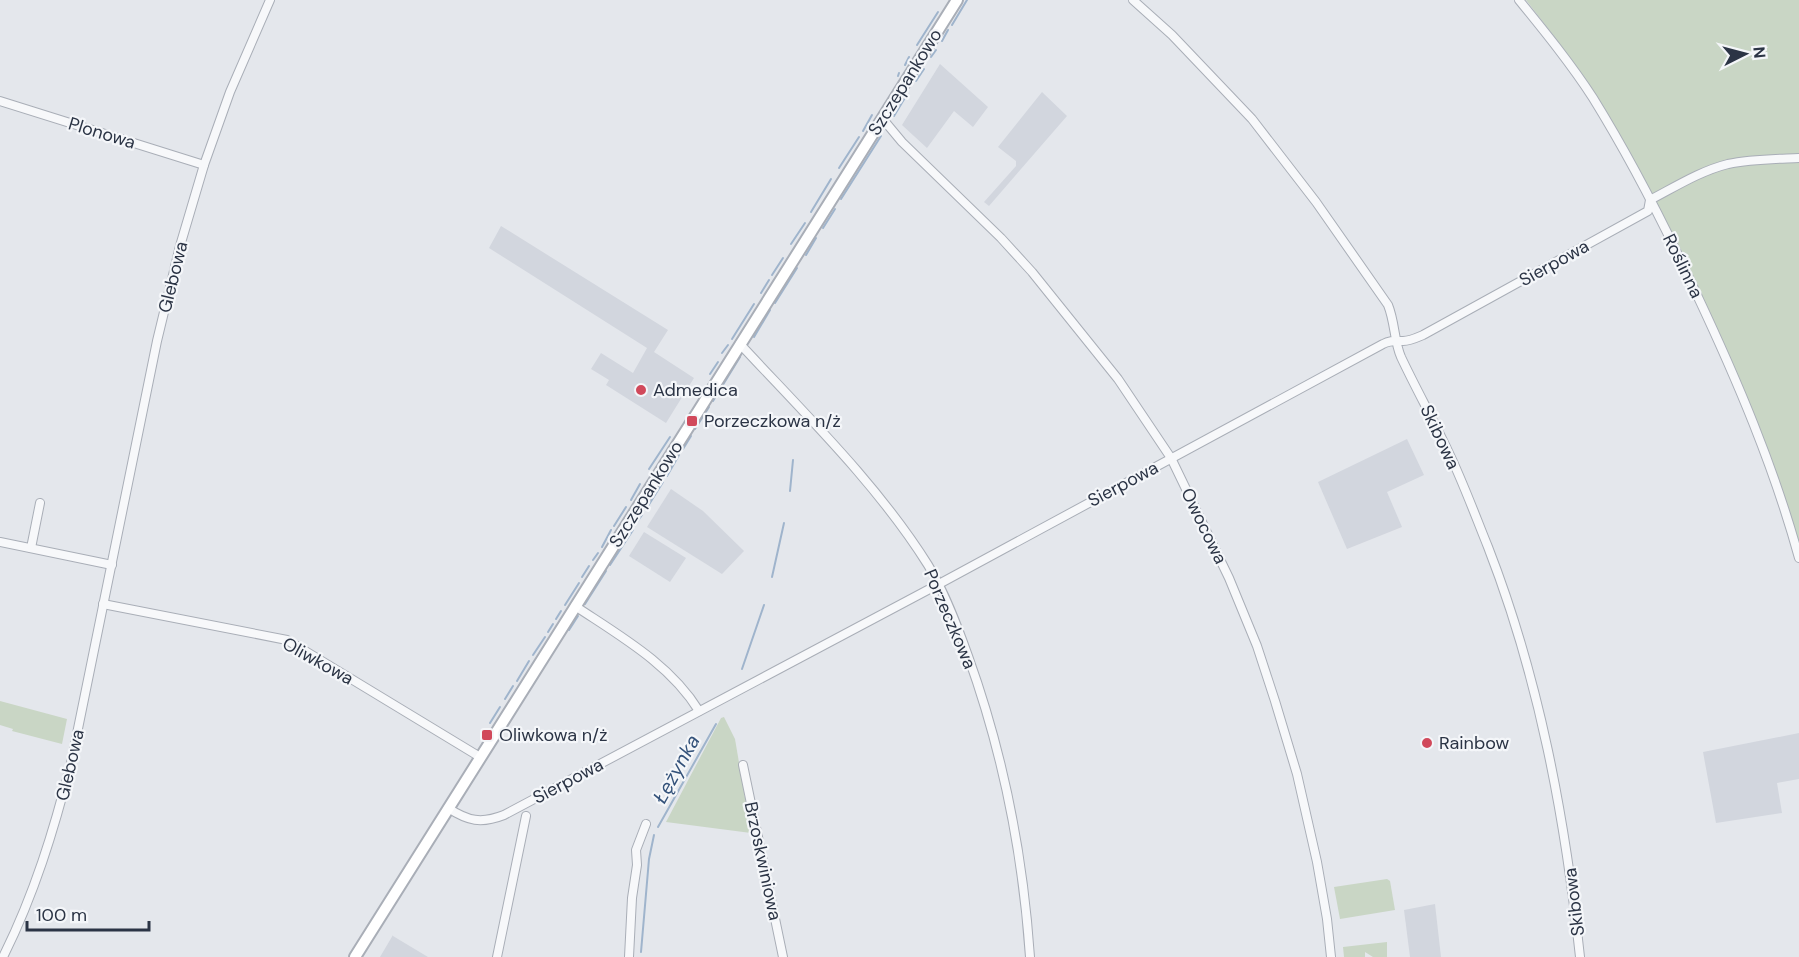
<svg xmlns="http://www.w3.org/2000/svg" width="1799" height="957" font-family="'DM Sans',sans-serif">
<rect width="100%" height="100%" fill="#e4e7ec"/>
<g fill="#d2d6de">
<path d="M940,64L988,107L973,127L954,111L927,148L902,125Z"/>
<path d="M1042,92L1067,116L989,206L984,202L1016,166V161L998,147Z"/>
<path d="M501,226L668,330L654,352L694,378L666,423L606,385L609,380L591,369L601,353L633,373L647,348L489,248Z"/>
<path d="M1407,439L1424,475L1387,492L1402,527L1347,549L1318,482Z"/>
<path d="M671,489L703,511L744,551L722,574L647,527Z"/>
<path d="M644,532L686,558L670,582L629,556Z"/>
<path d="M1799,733V779L1777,783L1782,813L1716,823L1703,752Z"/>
<path d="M1435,904L1441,957H1410L1404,910Z"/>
<path d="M393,935V936L428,957H380Z"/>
</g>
<g fill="#c9d6c5">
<path d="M1526,0H1799V154L1751,157L1722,163L1651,196L1594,94L1559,43Z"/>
<path d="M1799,161V548L1775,476L1653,201C1676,189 1700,174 1725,168C1749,162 1774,162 1799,161Z"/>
<path d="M0,701L67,719L62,744L12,731L13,729L0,725Z"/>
<path d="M724,717L735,739L751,833L666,822L721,718Z"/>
<path d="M1387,879L1390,881L1395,910L1340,919L1334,887Z"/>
<path d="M1387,942V957H1373L1365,952V957H1344L1343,947Z"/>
</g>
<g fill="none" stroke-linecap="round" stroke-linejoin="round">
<g stroke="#9fb4cc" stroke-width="2">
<path d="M952,25L967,0"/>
<path d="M942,41L948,30"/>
<path d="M917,45L938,12"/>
<path d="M931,57L936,50"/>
<path d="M905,65L909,57"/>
<path d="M898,76L899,73"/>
<path d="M916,81L924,69"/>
<path d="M894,116L906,96"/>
<path d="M863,131L872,115"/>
<path d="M839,168L859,137"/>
<path d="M841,199L881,136"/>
<path d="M811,212L831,179"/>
<path d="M823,228L835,209"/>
<path d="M791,244L805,223"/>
<path d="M806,255L816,238"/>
<path d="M772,275L783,258"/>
<path d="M761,293L769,280"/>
<path d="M775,303L797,268"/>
<path d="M754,337L770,310"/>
<path d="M732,339L754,304"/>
<path d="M722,353L728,345"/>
<path d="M710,374L718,362"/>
<path d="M713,401L740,357"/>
<path d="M695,429L709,407"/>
<path d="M683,449L691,436"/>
<path d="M649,469L670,437"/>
<path d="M667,476L679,455"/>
<path d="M790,491L793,460"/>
<path d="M631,500L640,484"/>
<path d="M648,506L663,482"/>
<path d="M637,522L642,515"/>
<path d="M614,526L626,507"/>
<path d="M602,547L611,530"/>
<path d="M593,560L598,553"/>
<path d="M610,565L633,530"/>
<path d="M582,577L589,566"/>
<path d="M772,577L784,523"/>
<path d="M585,604L606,571"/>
<path d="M565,605L579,583"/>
<path d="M556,619L561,611"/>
<path d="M569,630L578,616"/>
<path d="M548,632L553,624"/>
<path d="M533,655L545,637"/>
<path d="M742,669L764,605"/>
<path d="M517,681L529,661"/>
<path d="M505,699L513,686"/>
<path d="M490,723L500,707"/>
<path d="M658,827L716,724"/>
<path d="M641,952L649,859L654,835"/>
</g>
<g stroke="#a9aeb7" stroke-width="10">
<g id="street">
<path d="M1133,0L1172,35L1252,119L1316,202L1388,305C1395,322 1394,341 1401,357C1416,389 1433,419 1448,451C1463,482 1475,515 1488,547C1539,678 1565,817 1580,957"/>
<path d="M1519,0C1545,32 1571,64 1593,98C1632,161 1666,228 1697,295C1737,380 1774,467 1799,558"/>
<path d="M0,101L204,165"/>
<path d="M882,118L902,142L1001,238L1032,272L1118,379L1171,458L1229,578L1257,646L1275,701L1297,774L1317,862L1327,919L1331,957"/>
<path d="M740,344C804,413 878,485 928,565C945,593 957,625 968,656C1003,753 1023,855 1030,957"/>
<path d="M0,542L112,565"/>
<path d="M31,548L40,503"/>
<path d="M103,604L287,640L480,757"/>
<path d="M575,606C620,636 670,664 699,711"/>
<path d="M743,765L783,957"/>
<path d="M448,808C468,821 481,824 504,815L939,584L1383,344C1390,340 1395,341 1403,341C1410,341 1416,338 1423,335L1648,211L1650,200C1675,187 1700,171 1728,164C1751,159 1775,159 1799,158"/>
<path d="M3,957C34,895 54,830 71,763L157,341L180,246L204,165L230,92L270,0"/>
<path d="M497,957L526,816"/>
<path d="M629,957L632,898L637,865L636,850L646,824"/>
</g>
</g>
<g stroke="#a9aeb7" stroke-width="14">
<path id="secondary" d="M355,957L957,0"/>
</g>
<use href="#street" stroke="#f7f8fa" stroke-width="8"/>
<use href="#secondary" stroke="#fff" stroke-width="10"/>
</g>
<g fill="#d1495b" stroke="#f4f6f9" stroke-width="2">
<circle cx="641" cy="390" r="6"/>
<rect x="686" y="415" width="12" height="12" rx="3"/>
<rect x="481" y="729" width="12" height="12" rx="3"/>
<circle cx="1427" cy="743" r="6"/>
</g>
<g text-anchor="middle" stroke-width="4.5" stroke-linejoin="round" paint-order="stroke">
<g font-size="18" fill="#2b3445" stroke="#f4f6f9">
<text transform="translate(905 82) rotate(-58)" y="6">Szczepankowo</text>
<text transform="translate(102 133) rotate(17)" y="6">Plonowa</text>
<text transform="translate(1554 263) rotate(-29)" y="6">Sierpowa</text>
<text transform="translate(1683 266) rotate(64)" y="6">Roślinna</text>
<text transform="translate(173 277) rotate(-76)" y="6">Glebowa</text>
<text transform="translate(1440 437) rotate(65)" y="6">Skibowa</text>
<text transform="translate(1123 484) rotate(-28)" y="6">Sierpowa</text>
<text transform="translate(646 494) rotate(-58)" y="6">Szczepankowo</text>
<text transform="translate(1204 526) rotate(64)" y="6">Owocowa</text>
<text transform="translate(950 619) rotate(67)" y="6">Porzeczkowa</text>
<text transform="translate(318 661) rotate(29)" y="6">Oliwkowa</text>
<text transform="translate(70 765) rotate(-77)" y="6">Glebowa</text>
<text transform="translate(568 781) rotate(-28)" y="6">Sierpowa</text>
<text transform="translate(763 861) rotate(78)" y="6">Brzoskwiniowa</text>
<text transform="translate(1574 902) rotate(-97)" y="6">Skibowa</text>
</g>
<g font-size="18" fill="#2b3445" stroke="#f4f6f9" text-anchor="start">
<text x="653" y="396">Admedica</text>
<text x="704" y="427">Porzeczkowa n/ż</text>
<text x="499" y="741">Oliwkowa n/ż</text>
<text x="1439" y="749">Rainbow</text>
</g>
<g font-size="20" font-style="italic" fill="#34527a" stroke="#f4f6f9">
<text transform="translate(676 769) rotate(-61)" y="7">Łężynka</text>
</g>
</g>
<g transform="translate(1745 54) rotate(84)" stroke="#f4f6f9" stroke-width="4.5" paint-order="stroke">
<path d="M0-4.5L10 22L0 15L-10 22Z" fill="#2b3445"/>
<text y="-9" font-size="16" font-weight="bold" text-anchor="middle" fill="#2b3445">N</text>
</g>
<path d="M27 921v9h122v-9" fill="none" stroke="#2b3445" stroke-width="3"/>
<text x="36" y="921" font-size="18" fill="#2b3445" stroke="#f4f6f9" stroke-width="4.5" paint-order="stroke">100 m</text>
</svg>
